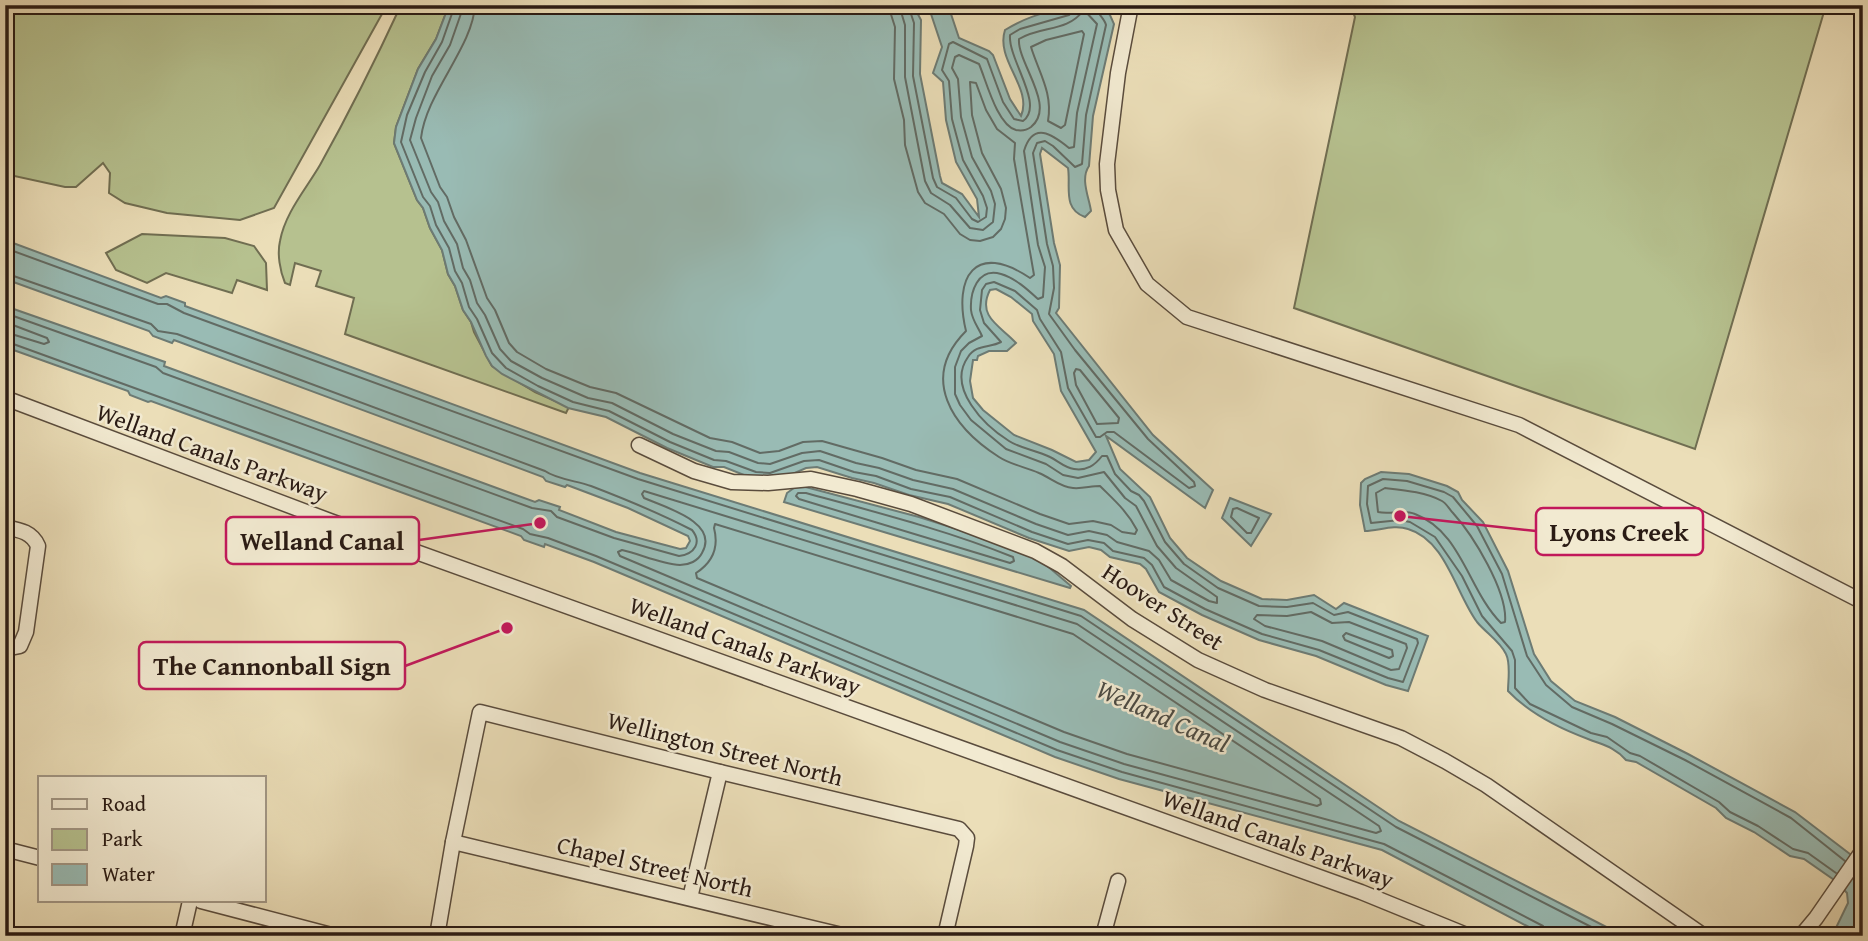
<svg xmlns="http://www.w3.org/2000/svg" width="1868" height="941" font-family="'Gentium Book Plus',serif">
<rect width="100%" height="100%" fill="#ebdeb8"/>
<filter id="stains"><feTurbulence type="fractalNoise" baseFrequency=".00286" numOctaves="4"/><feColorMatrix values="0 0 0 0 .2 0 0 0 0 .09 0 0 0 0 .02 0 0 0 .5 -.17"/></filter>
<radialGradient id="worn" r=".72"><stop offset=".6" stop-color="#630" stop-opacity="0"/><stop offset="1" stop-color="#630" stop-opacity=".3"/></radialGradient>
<g fill="#b6c18f" stroke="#706e52" stroke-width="2">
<path d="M5,5H387L274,208L240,220L167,213L125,203L109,193L110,173L103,163L76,187H65L5,174Z"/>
<path d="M401,5H449L436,39L418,69L396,127L394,143L417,200L423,208L430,228L442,250L448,274L455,286L463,310L471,322L474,332L492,366L535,392L569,407L566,413L345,334L354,298L316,286L321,271L295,263L290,285L285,283C280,271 277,254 280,241C285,213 306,189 320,165C349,113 376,59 401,5Z"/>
<path d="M1350,5H1826L1695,449L1294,308L1355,17Z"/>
<path d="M142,234L225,238L254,246L266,263L267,290L237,280L232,293L166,273L147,283L116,270L106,253Z"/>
</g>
<g fill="#99bbb4" stroke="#6d7b74" stroke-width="2" fill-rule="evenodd">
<path d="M449,5H913L921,20L920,74L940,176L942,183L962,194L979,217L977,199L956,162L946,120L943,82L933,73L942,47L928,5H948L959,38L989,51L993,55L1010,99L1021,116C1033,88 995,60 1005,30C1032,13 1068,5 1100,5L1110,15L1114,24L1093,116L1089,166C1080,179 1089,197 1091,211L1085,217C1062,209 1071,186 1068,168L1042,148L1040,154L1054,243L1060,265L1059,308L1056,313L1153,435L1213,490L1205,508L1106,436L1120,469L1150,497L1170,538L1187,558L1221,581L1262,599L1287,600L1314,595L1336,609L1344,603L1428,636L1408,691L1386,685L1316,656L1259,640L1202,615L1159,592L1146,569L1140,564L1110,557L1101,550L1089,547L1069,551L1029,538L948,504L909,495L874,483L852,478L817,467L806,468L788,476L754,479L724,467H713L667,448L606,417L568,408L502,374L492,366L486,356L471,322L463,310L455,286L448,274L442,250L430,228L423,208L417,200L394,143L396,127L418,69L436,39ZM996,289L1011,297L1032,314L1033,321L1054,354L1061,391L1096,452L1089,460L1076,462L1052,450L1014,435L983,410L973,398L970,381L973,360H977L978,356L989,351H1007L1016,343C1002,327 976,317 990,290Z"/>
<path d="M5,240L161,298L166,296L185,303V306L640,473L1084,610L1399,821L1624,936H1546L1382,850L1119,779L1055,757L594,562L545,544L544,547L524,540L521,536L151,401L148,402L130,395L128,391L5,347V306L165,362L164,366L535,502L539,500L560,507L559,510L616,532L680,549L686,548L690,541L688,536L628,508L567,485L565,487L546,481L543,477L174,340L172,343L153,336L149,331L5,279Z"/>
<path d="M1381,472L1409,474L1447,486L1458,492L1462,500L1483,522L1508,571L1534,654L1551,681L1575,701L1615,717L1688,754L1795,812L1863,864V936H1832L1848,903L1847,893L1837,882L1804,859L1790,856L1754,832L1726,818L1716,808L1636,762L1626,760C1615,747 1603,745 1588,739C1558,728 1529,713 1508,691C1508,680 1511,664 1506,654C1500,641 1486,633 1477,622C1456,594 1446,540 1408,529C1394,524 1378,531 1365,531L1360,505L1361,483L1365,479Z"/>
<path d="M798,485L919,517L988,539L1039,559L1071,586L1070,588L784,502L787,493Z"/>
<path d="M1230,498L1271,514L1251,546L1222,518Z"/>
</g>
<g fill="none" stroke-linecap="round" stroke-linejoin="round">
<g stroke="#626b64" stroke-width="2">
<path d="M455,5L442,42L425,72L407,115L401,142L423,197L430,206L436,225L449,248L455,271L462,283L469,307L477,319L492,353L506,368L538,386L573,402L609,411L670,442L714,460L726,461L756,472L770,473L804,461L819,460L854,472L876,476L911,489L950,497L1032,532L1068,544L1088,540L1104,543L1113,551L1144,558L1152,565L1164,587L1205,609L1262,634L1319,650L1388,678L1403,682L1418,643L1417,639L1348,612L1334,615L1313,603L1287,607L1259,606L1218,588L1184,564L1165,542L1144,501L1139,495L1131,491L1115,474L1107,456H1102C1095,465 1087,471 1074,469C1065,468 1058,461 1050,457C1037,450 1021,449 1009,441C985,426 946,388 968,357C976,344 990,348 1001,342L984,323L980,310L982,290L986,284L994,282L1015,291L1037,310L1040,319L1061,352L1068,388L1096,437H1100L1107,432H1114L1189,488L1195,486L1194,482L1148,439L1075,350L1049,314L1054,288L1053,266L1047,244L1033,153L1037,143L1045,141L1053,146L1075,167L1082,164L1086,115L1106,25C1104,17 1096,14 1096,5"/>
<path d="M464,5L450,45L432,76L416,118L410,140L431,192L438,202L444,221L457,244L463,268L470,280L477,303L485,315L500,349L511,361L542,378L588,398L612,403L673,434L716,451L729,452L758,463L770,464L802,453L820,451L856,463L879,468L913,480L953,489L1036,524L1068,535L1089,531L1107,535L1117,542L1149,551L1159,560L1171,580L1209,601L1217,603V597L1176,568L1157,546L1136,506L1125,498L1104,472L1078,478L1063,475L1046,464L1006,449L971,420L960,405L955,394V367L961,351L969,343L982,336C978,327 972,320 971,310C970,293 977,267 1001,274C1015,278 1027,289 1038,299L1043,297L1045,267L1038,245L1024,151C1033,121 1052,134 1069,148L1074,147L1077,113L1097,24L1084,10C1066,33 1043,25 1019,39C1017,63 1057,106 1031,127C1027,130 1021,131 1016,130C997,125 986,80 979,64L959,55L955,57L952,68L958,79L961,117L972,157L991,191L995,204L993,222L983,230L970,228L950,205L931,193L925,181L905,77V25L899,5"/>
<path d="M475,5C473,47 426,93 421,138L440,187L447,197L454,217L466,240L487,298L495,310L509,343L517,352L546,369L590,387L616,393L710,438L732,442L760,453L779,451L803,442L822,441L882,458L916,470L957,479L1040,514L1069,524L1093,521L1111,525L1122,532L1135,534L1137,530C1128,512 1114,500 1100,486C1091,486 1082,489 1073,488C1060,487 1051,478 1039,473C1026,467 1011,465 999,457C952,427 919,378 966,331C953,277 975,241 1030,278L1034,275L1014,159L1015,143L997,129L986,110L976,83L970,82L972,115L982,153L1001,189L1006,208L1005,219L1001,229L993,237L980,241L970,240L960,234L944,214L925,203L918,192L905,145L904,120L894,79L895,27L888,5"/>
<path d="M908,5L914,23L913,76L933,178L937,187L956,198L972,219L978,222L986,217L987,208L983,196L963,160L952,119L949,81L942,70L949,44L953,42L987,59L1003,102L1014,119L1023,121C1045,105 1008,60 1010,35L1020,29L1069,15L1073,11V5"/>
<path d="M1082,31L1084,34L1065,125L1061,128L1048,121C1053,93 1039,73 1031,47L1046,40Z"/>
<path d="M5,248L158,304H167L184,313L638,479L1081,616L1396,827L1609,936"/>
<path d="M5,273L151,324L158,331L177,334L545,471C556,479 577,481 591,486C625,499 659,513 692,530C702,542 695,554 679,556L614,538L557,517L551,511L532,508L163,373L156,367L5,313"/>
<path d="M5,322L47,338L49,342L44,344L5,332"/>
<path d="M5,341L523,529L530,534L548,538L596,556L1057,750L1122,772L1384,844L1543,926L1547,936"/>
<path d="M1076,369L1080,370L1119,418L1118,423L1097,424L1076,385L1074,373Z"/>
<path d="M1385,488C1403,490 1426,492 1442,501C1447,504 1449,509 1453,513C1473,535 1508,592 1505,622L1501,623C1468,590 1462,532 1415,514C1403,509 1390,515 1378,512L1376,493Z"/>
<path d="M644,491L1077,624L1379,826L1381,831L1376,833L1124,764L1060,742L620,556L618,552L622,550C640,554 661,564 680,565C689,565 698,561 702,553C720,522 664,507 644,498L642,494Z"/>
<path d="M798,493H806C875,512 946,530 1013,557L1014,561L1010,563L799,499L796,496Z"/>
<path d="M1237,508L1259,518L1251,533H1247L1231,517L1233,509Z"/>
<path d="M715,524L1073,634L1320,799L1321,804L1317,806L1127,754L1064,732L697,578L696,573C713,562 719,547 714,528Z"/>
<path d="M1311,612L1332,623L1349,622L1406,644L1407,648L1399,669L1391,670L1322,641L1265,626L1254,619L1257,615L1287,616Z"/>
<path d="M1346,633L1392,650L1393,656L1389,658L1345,640L1343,636Z"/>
<path d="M1836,873L1808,853L1793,849L1758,826L1730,812L1719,802L1640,756L1630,753L1607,737L1591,733L1530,704L1515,688V660L1512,651L1482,616L1462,576L1435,537L1410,522L1400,520L1371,523L1367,504L1368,486L1383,479L1407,481L1444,492L1453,497L1477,526L1502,574L1527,656L1546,685L1572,707L1612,724L1685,760L1791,818L1845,861"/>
</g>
<g stroke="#5a4c3d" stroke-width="17">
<g id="minor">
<path d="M1131,5L1118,73L1107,164L1108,190L1116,230L1147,284L1187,317L1519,425L1863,602"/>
<path d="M5,398L330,521L1361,892L1469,936"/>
<path d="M639,445L694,471L732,482L768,483L811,479L857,489L911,504L1035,551L1062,566L1132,619L1198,660L1265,690L1401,738L1445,761L1486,785L1704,936"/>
<path d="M5,527C20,530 32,532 38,546L26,632L20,646L5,649"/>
<path d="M453,842L846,936"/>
<path d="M5,849L40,858"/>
<path d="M690,898L720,772"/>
<path d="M201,901L335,936"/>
<path d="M182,936L190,901"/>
<path d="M437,936L453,842L480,712L720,772L959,829L967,838L966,846L945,936"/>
<path d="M1103,936L1118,881"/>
<path d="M1801,936L1816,918L1863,850"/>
</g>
</g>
<use href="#minor" stroke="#f2ead1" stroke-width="14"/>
</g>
<g text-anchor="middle" stroke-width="5" stroke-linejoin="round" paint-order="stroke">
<g font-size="24" fill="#2a1b14" stroke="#f2ead1">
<text transform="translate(212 453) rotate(20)" y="8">Welland Canals Parkway</text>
<text transform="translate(1163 607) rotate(33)" y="8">Hoover Street</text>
<text transform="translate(745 646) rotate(20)" y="8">Welland Canals Parkway</text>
<text transform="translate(725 749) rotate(14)" y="8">Wellington Street North</text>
<text transform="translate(1278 839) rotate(20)" y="8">Welland Canals Parkway</text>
<text transform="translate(655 867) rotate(13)" y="8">Chapel Street North</text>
</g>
<g font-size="26" font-style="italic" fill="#4b4b44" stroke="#f2ead1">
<text transform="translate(1163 716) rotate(24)" y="9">Welland Canal</text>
</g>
</g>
<path fill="none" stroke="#c2185b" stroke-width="2.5" d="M1400 516L1536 531M540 523L419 540M507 628L405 666"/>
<g fill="#c2185b" stroke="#f2ead1" stroke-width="2.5">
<circle cx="1400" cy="516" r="7"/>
<circle cx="540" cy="523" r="7"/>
<circle cx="507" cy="628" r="7"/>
</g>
<g fill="#f2ead1" stroke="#c2185b" stroke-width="2.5">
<rect x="1536" y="508" width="167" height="47" rx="7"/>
<rect x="226" y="517" width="193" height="47" rx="7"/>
<rect x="139" y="642" width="266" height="47" rx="7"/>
</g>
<g font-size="26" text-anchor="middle" font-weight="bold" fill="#2a1b14">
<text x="1619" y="541">Lyons Creek</text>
<text x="322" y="550">Welland Canal</text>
<text x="272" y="675">The Cannonball Sign</text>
</g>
<rect width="1868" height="941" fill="none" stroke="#ebdeb8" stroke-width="28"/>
<rect x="7" y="7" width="1854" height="927" fill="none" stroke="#2a1b14" stroke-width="3.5"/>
<rect x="14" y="14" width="1840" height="913" fill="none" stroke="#2a1b14" stroke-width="2"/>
<rect x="38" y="776" width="228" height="126" fill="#f2ead1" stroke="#a29785" stroke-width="2"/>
<rect x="52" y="799" width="35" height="10" fill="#f2ead1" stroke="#a29785" stroke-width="2"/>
<text x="102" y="811" font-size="21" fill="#2a1b14">Road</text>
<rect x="52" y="829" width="35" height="21" fill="#b6c18f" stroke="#a29785" stroke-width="2"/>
<text x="102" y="846" font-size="21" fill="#2a1b14">Park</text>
<rect x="52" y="864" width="35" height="21" fill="#99bbb4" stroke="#a29785" stroke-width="2"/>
<text x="102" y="881" font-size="21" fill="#2a1b14">Water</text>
<rect width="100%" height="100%" filter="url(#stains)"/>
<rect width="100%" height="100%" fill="url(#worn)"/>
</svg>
